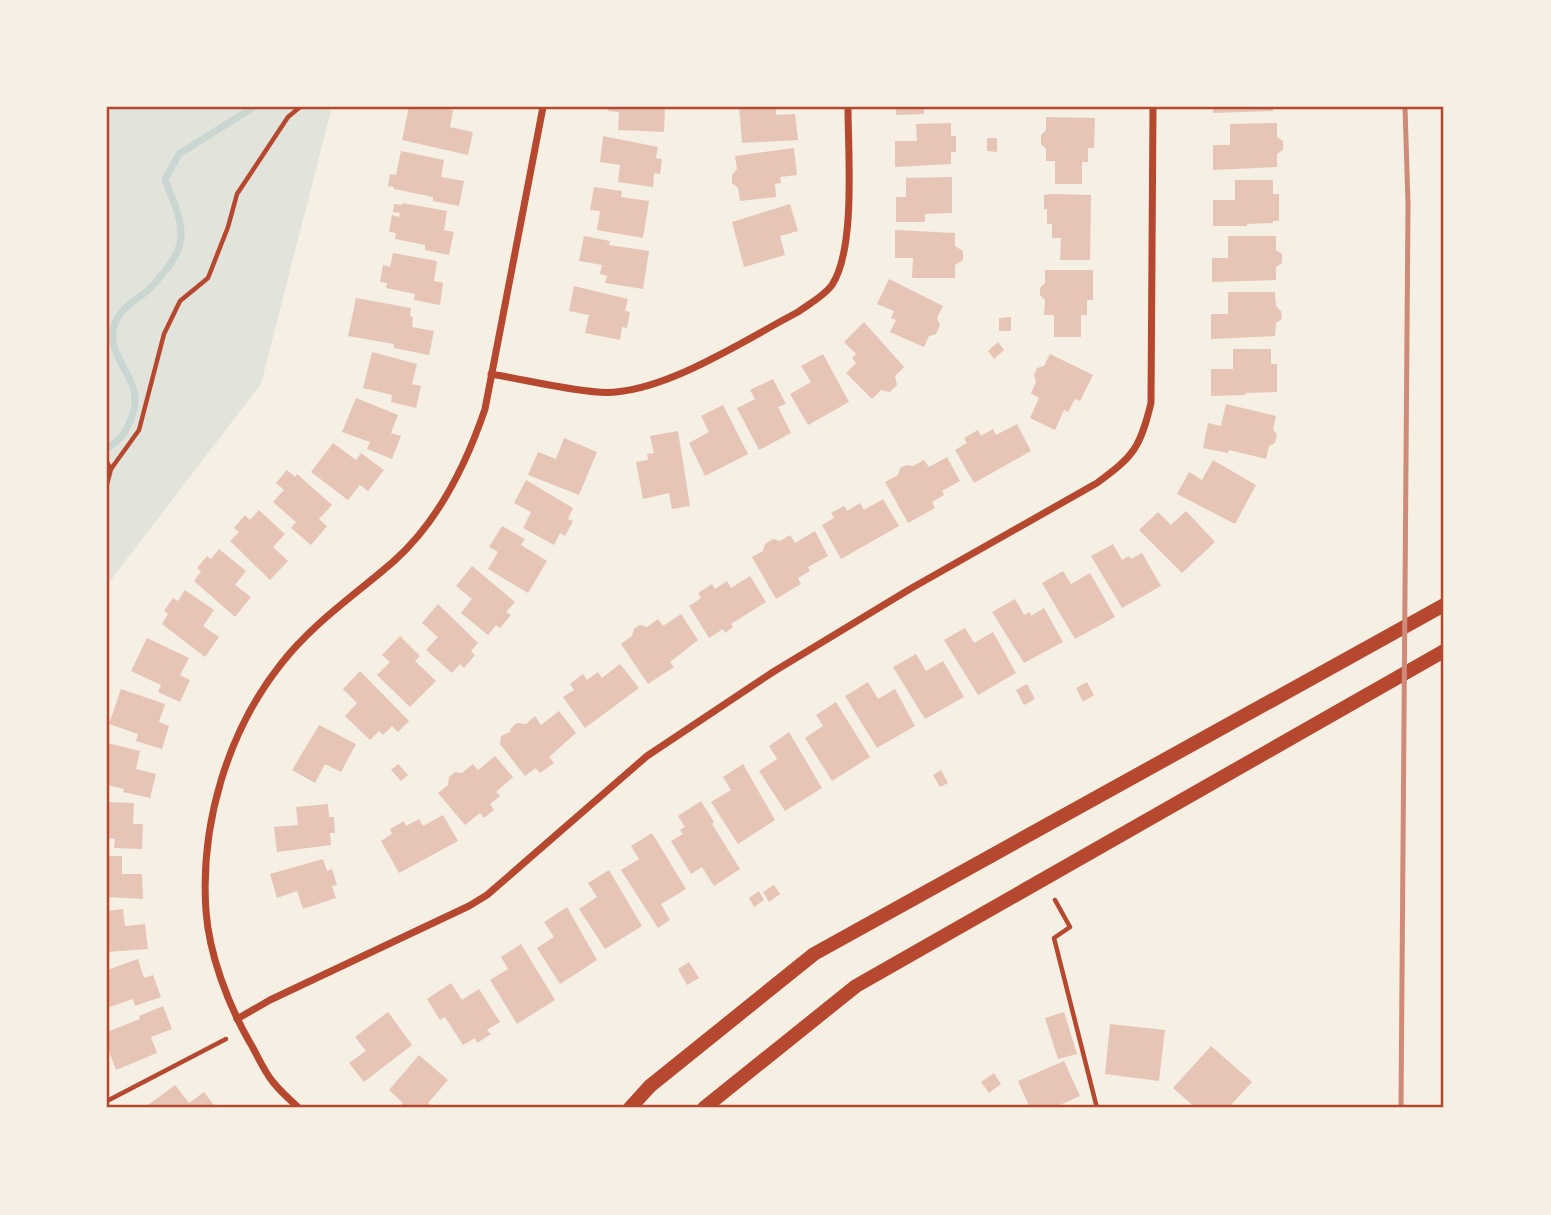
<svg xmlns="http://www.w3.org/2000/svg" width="1551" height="1215" font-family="Poppins,sans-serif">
<rect width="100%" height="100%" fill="#f6efe4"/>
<path fill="#e2e4dc" d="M107,107H332L261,384L107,585Z"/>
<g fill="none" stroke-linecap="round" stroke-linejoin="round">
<path stroke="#c9d6d2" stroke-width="7" d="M107,448C120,440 124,435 130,421C150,380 105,363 114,326C118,312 131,302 142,295C151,289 158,280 164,272C194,238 178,216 165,179L179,154L254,107"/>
</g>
<g fill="#e6c5b7">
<path d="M409,107H436L453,110L450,127L473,132L468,155L402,140Z"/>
<path d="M608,107H665L664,132L618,130L619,112L608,111Z"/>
<path d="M739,107H776V115L795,114L798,140L742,143Z"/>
<path d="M896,107H924V114L896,115Z"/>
<path d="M1213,107H1273V111L1213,113Z"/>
<path d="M1046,117L1095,118L1094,148H1088V162H1082V184H1055V161H1046V149L1041,144V135L1046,130Z"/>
<path d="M951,123V136H956V152H951V164L895,167V141H917L916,124Z"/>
<path d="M1277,123V137L1283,141V150L1277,154V167L1213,170V145H1230V124Z"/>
<path d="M603,136L658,147L656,158L662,159L660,174L654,173L653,187L618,182L620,165L600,162Z"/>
<path d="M987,138H997V152L987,151Z"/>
<path d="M794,148L797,175L780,177L781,183L775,184L776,197L740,201L738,188L732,183V175L737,169L735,156Z"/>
<path d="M401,151L444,160L441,177L464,181L459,206L433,201V197L394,189V187L388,186L390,174L396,175Z"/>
<path d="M952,177V213L925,214V222H896V197H906V178Z"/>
<path d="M1235,180H1273V194H1279V221H1273V223L1247,224V226H1213V200H1235Z"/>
<path d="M594,187L622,191L621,197L649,201L643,238L597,230L600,211L590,210Z"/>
<path d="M1052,194L1091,195L1090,260H1060L1061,238H1052V224H1047V209H1044V195Z"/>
<path d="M402,203L447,211L444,230L454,232L449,255L425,250V245L395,239L396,233L389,232L392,215L399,217L400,213L393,212L394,204L402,205Z"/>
<path d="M790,204L798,231L780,236L785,255L744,267L732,222Z"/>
<path d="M895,230L955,233V246L963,251V260L955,265V278H912L913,258H895Z"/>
<path d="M584,236L610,241L609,245L649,251L643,289L605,283L607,276L600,274L602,265L579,261Z"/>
<path d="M1228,236H1276V250L1282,254V263L1276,267V280L1212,282V258H1228Z"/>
<path d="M393,253L437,261L434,281L443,283L440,305L414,300L415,294L386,288L387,283L380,282L383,265L390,267Z"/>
<path d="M1045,270H1093V300H1087V315H1081V337H1054V315H1044L1045,300L1040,295V288L1045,283Z"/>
<path d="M889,279L943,306L937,318L940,325L936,334L929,336L924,347L890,332L896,320L891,318L894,311L877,304Z"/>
<path d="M574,286L628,299L625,311L630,312L627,328L622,327L620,340L585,333L589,315L569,311Z"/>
<path d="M1228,292H1275L1276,306L1281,311L1282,319L1276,323L1275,336L1211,339V314H1228Z"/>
<path d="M356,298L411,308L410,316L413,317L412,327L434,331L429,355L394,348V344L348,336Z"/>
<path d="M1011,317V331H999V318Z"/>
<path d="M864,322L904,367L895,376L897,385L890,392L881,390L872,399L846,373L856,363L852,358L856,354L844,342Z"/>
<path d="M998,342L1004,350L994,359L988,351Z"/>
<path d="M1233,349H1271V364H1277V392L1245,393V395L1211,396V369H1233Z"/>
<path d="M372,352L417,364L412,384L421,386L416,408L391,402L392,395L363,388Z"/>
<path d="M823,354L849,402L808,425L790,394L811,382L801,366Z"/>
<path d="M1050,354L1093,375L1080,401L1075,399L1068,412L1064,410L1055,430L1030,418L1039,398L1031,393L1036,382L1034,375L1037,368L1044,366Z"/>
<path d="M773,379L786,404L778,407L791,433L759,450L737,408L755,399L750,390Z"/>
<path d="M356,398L398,415L391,433L401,436L392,459L367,449L370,442L342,432Z"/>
<path d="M1226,404L1276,416L1273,430L1277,434L1275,443L1269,446L1266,459L1229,450L1228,453L1203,448L1208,423L1221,426Z"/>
<path d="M723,405L748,454L705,476L689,443L709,432L701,416Z"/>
<path d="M1017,424L1031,451L974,483L955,450L967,443L964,438L978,430L981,436L993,429L996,435Z"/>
<path d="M678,431L690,506L672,509L669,493L643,499L636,462L648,460L647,454L654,453L650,436Z"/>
<path d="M564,438L597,452L579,495L528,475L538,452L556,459Z"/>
<path d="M333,443L356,460L361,453L384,470L368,491L360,485L348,500L311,472Z"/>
<path d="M947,457L960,481L942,491L944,495L932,502L935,508L908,523L885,482L898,475L900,468L906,465L913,466L924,460L929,467Z"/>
<path d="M1213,460L1256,485L1235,524L1177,494L1189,472L1202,480Z"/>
<path d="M287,470L295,477L297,474L332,505L319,519L327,526L311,545L291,528L296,522L273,502L284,490L276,483Z"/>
<path d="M526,480L573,508L568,519L573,521L565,536L560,533L554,545L523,528L531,512L514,503Z"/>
<path d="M883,499L899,526L841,559L822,525L834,518L831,513L844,506L847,511L860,503L864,510Z"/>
<path d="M259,510L285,534L273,547L288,561L270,580L230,541L239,532L234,528L245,515L250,520Z"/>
<path d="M1186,511L1215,542L1182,573L1139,530L1158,512L1171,525Z"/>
<path d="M502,526L525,539L521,545L547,561L528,593L488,569L498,552L489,547Z"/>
<path d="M815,531L828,556L808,567L810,571L798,578L801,584L776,599L752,557L763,551L765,544L773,539L780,541L790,535L795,543Z"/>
<path d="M1113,544L1122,560L1129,556L1131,559L1142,553L1161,586L1122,608L1091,556Z"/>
<path d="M219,549L246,571L235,585L251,597L235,617L194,581L201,571L197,568L207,556L211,559Z"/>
<path d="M472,566L515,602L506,612L511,615L500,628L496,625L488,635L461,613L472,599L456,586Z"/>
<path d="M1063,571L1071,584L1090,573L1115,617L1075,639L1042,583Z"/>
<path d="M750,576L766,602L731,624L733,627L725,633L723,629L709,638L689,606L701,598L698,593L712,584L715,589L727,581L731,588Z"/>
<path d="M185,590L214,610L203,626L219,637L205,657L162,624L168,614L164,611L173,598L178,601Z"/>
<path d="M1015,599L1024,615L1030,612L1031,616L1044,608L1063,642L1024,663L992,612Z"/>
<path d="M438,604L478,643L471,651L475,655L464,668L460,664L452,673L426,650L438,637L422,623Z"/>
<path d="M681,614L698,640L670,662L674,667L648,684L621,644L632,636L634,629L640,625L647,627L658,619L663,626Z"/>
<path d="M965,628L974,643L993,632L1016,673L978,695L944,640Z"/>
<path d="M400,636L420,656L415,661L436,681L410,707L377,675L390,662L382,655Z"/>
<path d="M147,638L189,658L180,675L190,680L180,702L158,692L161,685L131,671Z"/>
<path d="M916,654L926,671L943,661L964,697L925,719L893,667Z"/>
<path d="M620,664L639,688L585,728L563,697L574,690L570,684L583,674L587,680L598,672L602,678Z"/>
<path d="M360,671L409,721L398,732L392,726L383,735L379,731L370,740L345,716L357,703L343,689Z"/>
<path d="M868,682L878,699L895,689L915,726L877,748L845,696Z"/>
<path d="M1087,682L1094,695L1083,702L1076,688Z"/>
<path d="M1027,684L1035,699L1024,705L1016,690Z"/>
<path d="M121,689L165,704L159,722L169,726L162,749L136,741L138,734L109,724Z"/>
<path d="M836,702L870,757L832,781L805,738L823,726L816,715Z"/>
<path d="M559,711L576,733L549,757L554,763L540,773L536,768L525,776L500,744L501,736L510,732L511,728L517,723L526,724L535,716L541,725Z"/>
<path d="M319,725L356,744L341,772L325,764L315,783L292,770Z"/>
<path d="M789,732L822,788L785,811L759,771L777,759L769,746Z"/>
<path d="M107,743L140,751L136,769L156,774L150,798L123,792L124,789L107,785Z"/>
<path d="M495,756L513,777L496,792L500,796L490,804L494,810L484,818L480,813L465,825L438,793L448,785L449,777L455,772L462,773L473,764L478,770Z"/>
<path d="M398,764L408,775L401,781L391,770Z"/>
<path d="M743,764L775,820L738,844L711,802L731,790L723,777Z"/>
<path d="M941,770L948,783L940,787L933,775Z"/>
<path d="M701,801L714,822L712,824L740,869L714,886L702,867L691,874L671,841L683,834L680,830L685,827L678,816Z"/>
<path d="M107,802L134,803L133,824H143L142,849L114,848L115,839L107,838Z"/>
<path d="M328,804L329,817H334L335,833H330L331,845L277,852L274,827L298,825L296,807Z"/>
<path d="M443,815L458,841L399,873L381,841L392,834L390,829L404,821L406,826L419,819L423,826Z"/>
<path d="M652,833L686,889L661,904L670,920L658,928L621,870L639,859L631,846Z"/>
<path d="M107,856H122V874H142L143,899L107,897Z"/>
<path d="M323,859L327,871L332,869L337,885L332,886L336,898L303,909L297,891L277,898L270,874Z"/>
<path d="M609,870L642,926L605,949L579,909L597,897L588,883Z"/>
<path d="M774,885L780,894L769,902L763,892Z"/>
<path d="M759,891L764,900L754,907L749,898Z"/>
<path d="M567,907L597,960L560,984L537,948L554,937L544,922Z"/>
<path d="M123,909L125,926L145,924L148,949L107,952V911Z"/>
<path d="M521,944L555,1000L517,1024L490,980L508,969L501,957Z"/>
<path d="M138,959L144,978L153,975L161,997L135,1006L133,999L107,1008V970Z"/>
<path d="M689,962L699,978L687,985L678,969Z"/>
<path d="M451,983L462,1000L479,989L500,1022L487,1030L491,1034L477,1043L475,1038L463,1045L445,1017L440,1020L427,999Z"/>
<path d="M163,1006L172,1029L151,1037L157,1053L116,1070L107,1046V1032L140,1019L139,1016Z"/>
<path d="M388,1012L412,1045L364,1082L349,1063L366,1051L355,1037Z"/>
<path d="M1064,1012L1077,1054L1058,1059L1045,1018Z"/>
<path d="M1110,1024L1165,1030L1159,1081L1105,1074Z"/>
<path d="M1211,1046L1252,1082L1228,1108H1196L1173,1088Z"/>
<path d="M419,1055L448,1080L428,1103L433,1108H398L403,1103L389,1090Z"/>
<path d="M1064,1061L1080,1096L1053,1108H1030L1018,1081Z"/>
<path d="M994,1073L1001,1084L989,1093L981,1082Z"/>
<path d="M175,1085L189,1103L204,1092L216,1108H144Z"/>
</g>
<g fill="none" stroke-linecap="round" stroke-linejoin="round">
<g stroke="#b5482f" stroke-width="4.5">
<path d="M107,462L111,469"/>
<path d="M107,484L111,469L139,430L164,334L180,301L208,278L228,227L237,194L288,117L300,107"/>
<path d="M1055,900L1070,927L1054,938L1097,1108"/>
<path d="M107,1101L226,1039"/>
</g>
<g stroke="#b5482f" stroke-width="7">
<path d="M491,374C526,380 562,389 597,392C658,398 744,340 798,312C809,304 824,296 832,285C856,248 848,153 848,107"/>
<path d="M237,1019L270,1000L469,906L487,895L647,756L773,672L910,589L1097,483C1134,456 1140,448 1151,403L1153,107"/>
<path d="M299,1108C290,1100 280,1091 273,1082C263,1070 257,1054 249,1041C228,1004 209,954 206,911C200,825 227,732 281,664C313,623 355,595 394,561C439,521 466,465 485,409L543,107"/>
</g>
<g stroke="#b5482f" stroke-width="14">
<path d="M630,1108L650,1086L814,954L1444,605"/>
<path d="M704,1108L856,986L1444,651"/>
</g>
<path stroke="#cf8b77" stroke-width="5" d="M1401,1108L1408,204L1405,107"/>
</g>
<rect width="1551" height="1215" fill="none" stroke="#f6efe4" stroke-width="217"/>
<rect x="108" y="108" width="1334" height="998" fill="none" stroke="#b5482f" stroke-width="2.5"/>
</svg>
